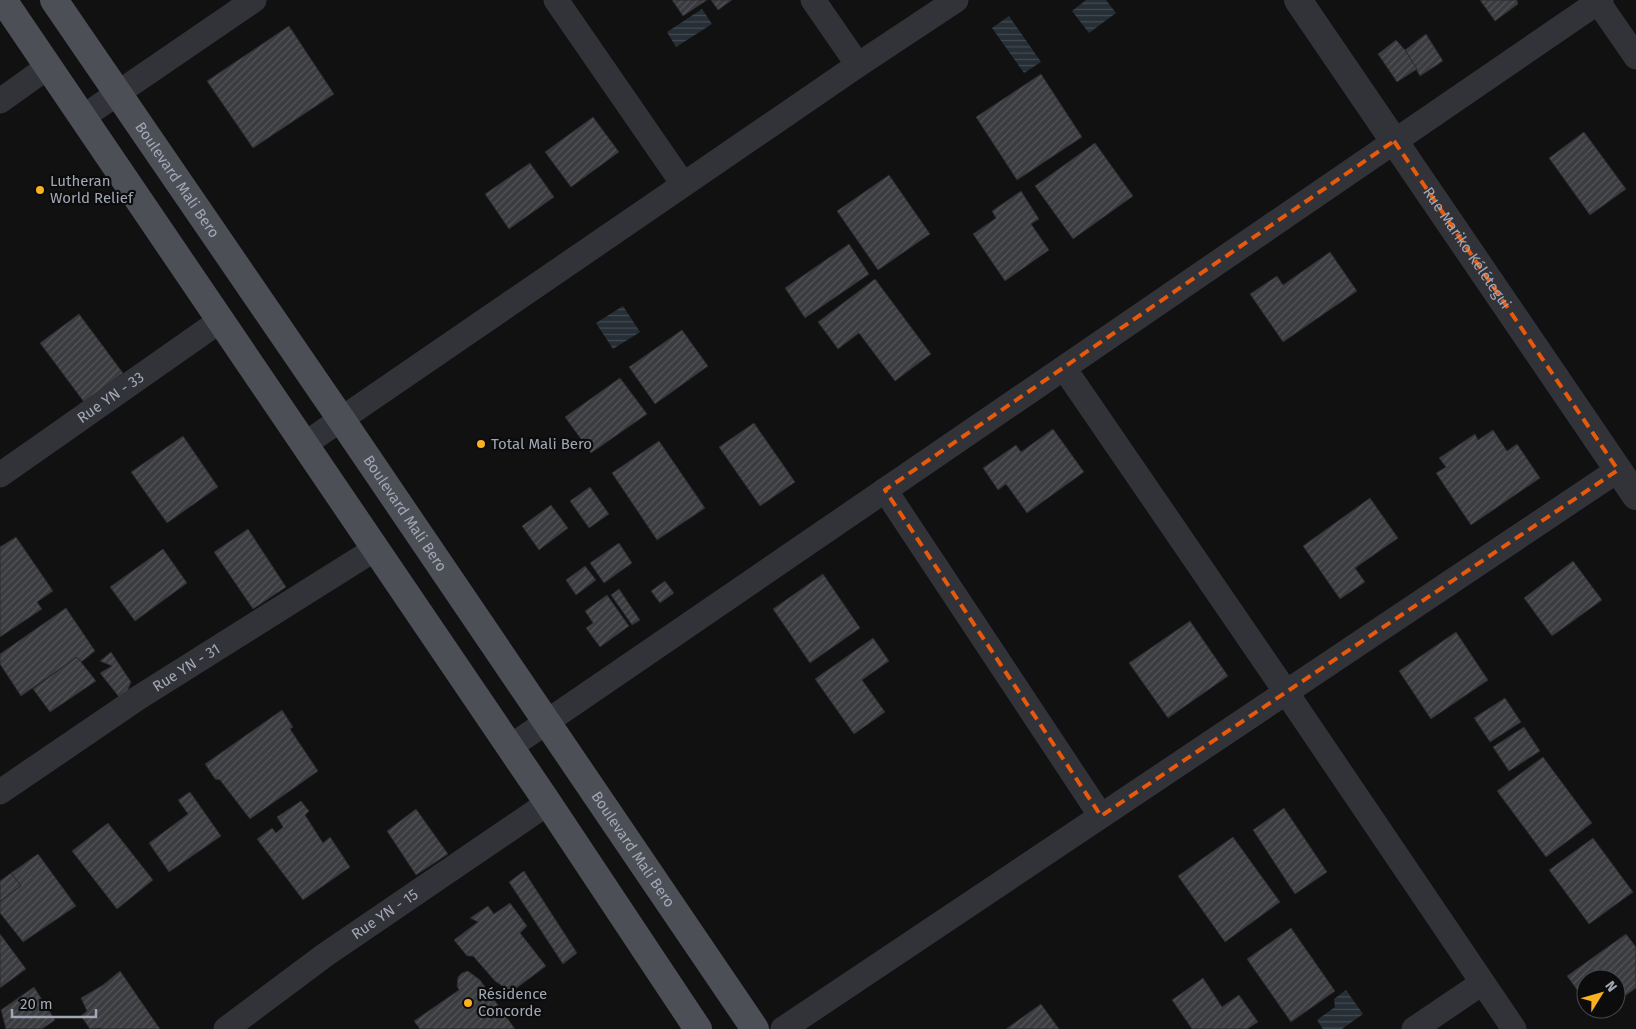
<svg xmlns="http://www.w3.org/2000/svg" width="1636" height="1029" font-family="'Fira Sans',sans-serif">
<defs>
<pattern id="water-rules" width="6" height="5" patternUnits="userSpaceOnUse" patternTransform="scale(1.25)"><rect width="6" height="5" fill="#272f36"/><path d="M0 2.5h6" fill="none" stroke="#434a51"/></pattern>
<pattern id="building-hatch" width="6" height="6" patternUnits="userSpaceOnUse" patternTransform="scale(1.25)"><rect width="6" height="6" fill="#3a3c40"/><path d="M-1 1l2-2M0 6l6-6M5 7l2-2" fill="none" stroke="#535559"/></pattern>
</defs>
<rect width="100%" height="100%" fill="#111112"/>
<g fill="url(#water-rules)">
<path d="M1086,0H1106L1116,13L1089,33L1072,11Z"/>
<path d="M702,9L712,24L676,47L667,32Z"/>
<path d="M1009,16L1041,62L1024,73L992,28Z"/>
<path d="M623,306L640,332L613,349L596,323Z"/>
<path d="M1346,990L1363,1014L1342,1029H1323L1317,1020L1335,1007L1334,999Z"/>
</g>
<g fill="url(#building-hatch)" stroke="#2b2b2f">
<path d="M672,0H707L683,16Z"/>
<path d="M711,0H732L718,10Z"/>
<path d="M1480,0H1517L1518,4L1495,21Z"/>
<path d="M289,26L334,94L253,148L207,81Z"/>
<path d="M1426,34L1443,61L1420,76L1405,50Z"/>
<path d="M1396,40L1405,50L1417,69L1397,82L1378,54Z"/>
<path d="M1041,74L1082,137L1017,180L976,117Z"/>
<path d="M593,117L619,152L571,187L545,152Z"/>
<path d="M1584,132L1626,189L1590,215L1549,158Z"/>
<path d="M1095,143L1133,196L1073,239L1035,186Z"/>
<path d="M530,163L554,197L509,229L485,194Z"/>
<path d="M889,175L930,234L878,270L837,211Z"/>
<path d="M1021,191L1039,219L1031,224L1049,250L1005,281L973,234L996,218L992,211Z"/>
<path d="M849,244L869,274L805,318L785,288Z"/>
<path d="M1330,252L1357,291L1283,342L1250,294L1277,276L1283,285Z"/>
<path d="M875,279L931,354L895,381L859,333L838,349L818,322Z"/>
<path d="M79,314L123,373L84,402L40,343Z"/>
<path d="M682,330L708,366L655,404L629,367Z"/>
<path d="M620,378L647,414L591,453L565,417Z"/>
<path d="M754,423L795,482L760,506L719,447Z"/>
<path d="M1053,429L1084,472L1027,513L1006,484L998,490L983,468L1016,445L1021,452Z"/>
<path d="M1493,430L1507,451L1517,444L1540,478L1471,525L1436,473L1446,467L1439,458L1475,434L1478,440Z"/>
<path d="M183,436L218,487L167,523L131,472Z"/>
<path d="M659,441L705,508L657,540L612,473Z"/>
<path d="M590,487L609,514L589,528L570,501Z"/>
<path d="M1370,498L1398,538L1355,568L1365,582L1340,599L1303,546Z"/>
<path d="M551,505L568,528L539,550L522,526Z"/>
<path d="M248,529L286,587L253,609L214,552Z"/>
<path d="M16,537L53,591L37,602L42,609L0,637V547Z"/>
<path d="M619,543L632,563L604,583L590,563Z"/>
<path d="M163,549L187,583L135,621L110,587Z"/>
<path d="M1573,561L1602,600L1552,636L1524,598Z"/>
<path d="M585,566L596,580L576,595L566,580Z"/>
<path d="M823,574L860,628L810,663L773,609Z"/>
<path d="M665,581L674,593L660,603L651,591Z"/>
<path d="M619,589L640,620L632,625L611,595Z"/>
<path d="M607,595L629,626L600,647L586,628L593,623L585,611Z"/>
<path d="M66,608L95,651L81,662L77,657L21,696L0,664V654Z"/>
<path d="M1190,621L1228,676L1168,718L1129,663Z"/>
<path d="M1456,632L1488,680L1431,719L1399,671Z"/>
<path d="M873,638L889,661L862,680L885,712L854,734L815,679Z"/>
<path d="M111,652L131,682L123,702L100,673L112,666L100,661Z"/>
<path d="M77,657L96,681L50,712L33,689Z"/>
<path d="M1505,698L1521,722L1490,742L1474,718Z"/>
<path d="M282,710L293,727L290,729L318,771L250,819L220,780L215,779L205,764Z"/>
<path d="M1524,727L1540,751L1509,771L1493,747Z"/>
<path d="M1543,757L1592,823L1546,857L1497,791Z"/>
<path d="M190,792L221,836L169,872L149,843L188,814L178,800Z"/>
<path d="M301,801L309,811L305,815L323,843L330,837L350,867L303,900L257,839L272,828L276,833L283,827L277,817Z"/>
<path d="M1284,808L1327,872L1295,894L1253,830Z"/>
<path d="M416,809L448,854L416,875L387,831Z"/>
<path d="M108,823L153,880L117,909L72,851Z"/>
<path d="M1233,837L1280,902L1225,942L1178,876Z"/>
<path d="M1593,838L1633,892L1589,924L1549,870Z"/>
<path d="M38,854L76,906L23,942L0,913V901L21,886L11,873Z"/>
<path d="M524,871L577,953L563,964L509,882Z"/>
<path d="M11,873L21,886L0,901V881Z"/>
<path d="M510,903L527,926L520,933L546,966L511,992L495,981L473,956H467L454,940L478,922L470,918L488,906L494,914Z"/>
<path d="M1291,928L1335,991L1291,1022L1247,959Z"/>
<path d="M0,934L26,969L0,988Z"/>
<path d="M1626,934L1636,947V988L1616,1002V979H1586V1002L1567,976Z"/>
<path d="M120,971L160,1029H101L100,1028L90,1029L81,1016L87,1011L81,998L103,985Z"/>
<path d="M468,971L480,980L515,1029H420L414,1021L459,990L457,986L458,977L462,973Z"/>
<path d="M1203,978L1222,1007L1239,995L1258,1022L1247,1029H1192L1172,1000Z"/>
<path d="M34,987L55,1020L42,1029H6L1,1010Z"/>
<path d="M1041,1004L1059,1029H1006Z"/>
<path d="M1591,1009H1607L1596,1017Z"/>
</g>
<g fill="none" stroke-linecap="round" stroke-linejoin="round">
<g stroke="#323338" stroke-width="25">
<path d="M556,0L683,184"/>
<path d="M813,0L858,65"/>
<path d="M1598,2L1636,57"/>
<path d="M0,101L49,66"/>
<path d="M83,117L254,0"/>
<path d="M1064,368L1286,692L1514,1029"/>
<path d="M305,444L858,65L956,0"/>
<path id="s1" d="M0,475L221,320"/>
<path d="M885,490L1101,816"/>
<path d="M510,747L1601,0"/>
<path id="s2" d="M0,792L138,698L375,549"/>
<path id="s3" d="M226,1029L325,955L548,803"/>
<path d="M783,1029L1618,470"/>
<path d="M1414,1029L1482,983"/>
</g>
<path stroke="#323338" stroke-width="28" id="s4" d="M1298,0L1636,496"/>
<g stroke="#4d4f57" stroke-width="28">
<path d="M3,0L548,803L698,1029"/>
<path id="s5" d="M54,0L341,419L755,1029"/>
</g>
</g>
<path fill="none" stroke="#e8590c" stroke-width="4" stroke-dasharray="10 6" stroke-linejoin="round" d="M1394,141L1618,470L1101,816L885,490Z"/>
<g fill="#fcb11f" stroke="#0c0c0d" stroke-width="2">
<circle cx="40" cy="190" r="5"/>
<circle cx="481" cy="444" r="5"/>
<circle cx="468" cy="1003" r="5"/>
</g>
<g text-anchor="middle" stroke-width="4.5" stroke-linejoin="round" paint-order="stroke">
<g font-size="15" fill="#a1a7b4" stroke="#0c0c0d">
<text dy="5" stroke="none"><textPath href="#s5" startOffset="218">Boulevard Mali Bero</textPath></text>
<text dy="5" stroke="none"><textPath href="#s4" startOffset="300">Rue Mariko Kélétegui</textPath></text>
<text dy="5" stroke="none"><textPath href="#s1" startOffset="135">Rue YN - 33</textPath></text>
<text dy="5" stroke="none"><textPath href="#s5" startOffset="622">Boulevard Mali Bero</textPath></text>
<text dy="5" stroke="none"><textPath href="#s2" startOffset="224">Rue YN - 31</textPath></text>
<text dy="5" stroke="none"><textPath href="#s5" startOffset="1028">Boulevard Mali Bero</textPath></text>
<text dy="5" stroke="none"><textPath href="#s3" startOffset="196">Rue YN - 15</textPath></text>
</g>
<g font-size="15" fill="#a1a7b4" stroke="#0c0c0d" text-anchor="start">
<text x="50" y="186">Lutheran<tspan x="50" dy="17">World Relief</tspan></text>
<text x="491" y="449">Total Mali Bero</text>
<text x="478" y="999">Résidence<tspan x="478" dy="17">Concorde</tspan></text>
</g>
</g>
<g transform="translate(1601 994) rotate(53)"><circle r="24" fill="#0c0c0d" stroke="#484a50"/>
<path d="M0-4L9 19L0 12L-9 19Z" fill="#fcb11f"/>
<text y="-8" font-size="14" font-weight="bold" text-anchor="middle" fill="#a1a7b4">N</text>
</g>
<path d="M12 1009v8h84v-8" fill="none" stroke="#a1a7b4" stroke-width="2.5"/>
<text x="20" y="1009" font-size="15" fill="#a1a7b4" stroke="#0c0c0d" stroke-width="4" paint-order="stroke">20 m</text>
</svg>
